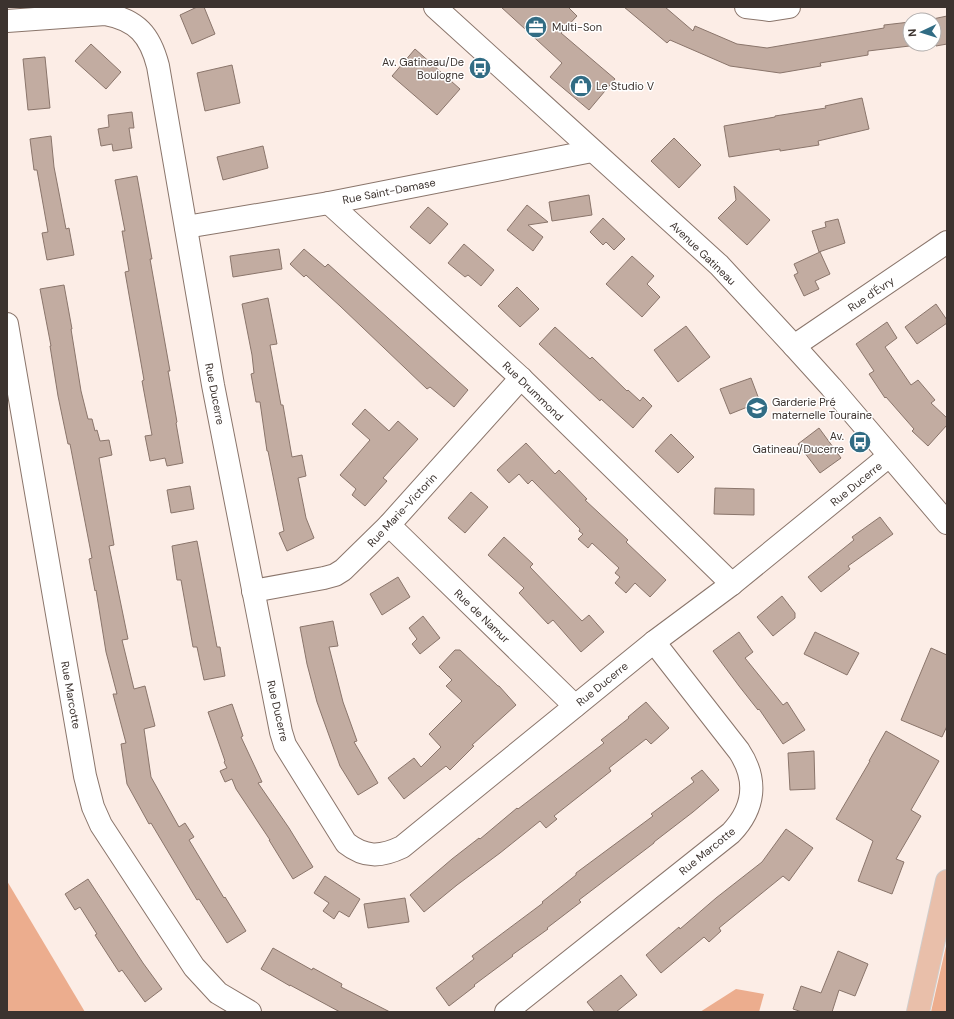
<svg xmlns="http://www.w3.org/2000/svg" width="954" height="1019" font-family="'DM Sans',sans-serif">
<rect width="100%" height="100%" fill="#fcede6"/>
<g fill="#ecad8e">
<path d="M7,881L85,1012H7Z"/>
<path d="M947,942V1012H931Z"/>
<path d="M736,989L764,994L759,1012H700Z"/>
</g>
<g fill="#c2aca1" stroke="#8a756b">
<path d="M197,7H204L215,34L192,44L180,15Z"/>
<path d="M501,7H568L577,16L561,33L615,79L589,110L550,77L562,63Z"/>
<path d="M624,7H665L693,31L695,26L737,44L767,48L884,28V25L910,22V44H926L868,51V55L820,63L821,66L780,73L730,66L670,40L667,43Z"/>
<path d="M947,16V44L936,46L935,43H934V20H928Z"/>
<path d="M91,44L121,72L106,89L75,61Z"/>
<path d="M415,49L460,89L437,115L392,76Z"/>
<path d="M45,57L50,108L28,110L23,59Z"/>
<path d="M232,65L240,103L205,111L197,73Z"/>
<path d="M862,98L869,129L818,141L819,145L780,151V149L729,157L724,126L775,117V116L826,108L825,106Z"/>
<path d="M132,112L134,128H129L132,148L113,151L112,144L101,146L98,129L109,127L108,115Z"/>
<path d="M51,136L54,167L66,229L69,228L74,255L47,260L42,233L48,232L37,170H34L30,139Z"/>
<path d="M674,138L701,165L679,188L651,161Z"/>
<path d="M263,146L268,168L223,180L217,157Z"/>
<path d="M137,176L152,259H150L170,371H168L177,422L176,423L183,463L167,466L165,458L150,461L145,436L152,435L142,381L144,380L125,272L129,271L122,231H125L115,180Z"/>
<path d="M734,186L770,220L747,245L718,218L736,200Z"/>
<path d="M589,195L592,215L552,221L549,202Z"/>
<path d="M527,205L548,222L528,225L543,237L533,251L507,230Z"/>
<path d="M428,207L448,224L430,244L410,227Z"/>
<path d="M603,218L625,239L614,250L606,242L603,245L590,232Z"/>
<path d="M838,219L845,243L819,252L812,231L826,227L825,222Z"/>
<path d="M464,244L494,270L481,286L468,275L465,277L448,263Z"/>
<path d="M279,249L282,269L233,277L230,256Z"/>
<path d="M304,249L325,267L328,264L468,390L454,407L430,387L427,389L340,306L306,275L304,277L290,264Z"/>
<path d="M820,252L830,274L815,281L819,289L804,296L794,275L798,273L794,264Z"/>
<path d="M632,256L654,276L647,284L660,297L642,317L606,284Z"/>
<path d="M64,285L72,329H71L81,391L88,419H92L95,431L97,430L100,441L109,440L112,455L99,458L114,545L109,546L128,639L122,640L134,689L145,686L155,726L144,729L151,777L179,827L185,823L194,837L189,840L224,898L225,897L246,931L227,943L199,899L197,900L151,823L149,824L127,784L121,744L126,743L113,694H117L106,652L96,590L95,591L89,559L92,558L70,444H68L58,396L50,346H51L40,289Z"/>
<path d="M517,287L539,309L520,327L498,306Z"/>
<path d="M268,298L277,344L270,345L281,405H283L292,457L302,455L306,476L298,478L306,518L314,538L287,551L279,533L284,531L268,451H267L260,402H256L251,374L254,373L252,355L242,304Z"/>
<path d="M936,304L947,320V323L917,344L905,327Z"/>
<path d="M887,322L897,338L885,347L911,385L918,380L935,400L931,403L947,418V425L928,446L912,431L914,429L886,397L885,398L869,374L874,371L856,344Z"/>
<path d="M686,326L710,357L678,382L654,350Z"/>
<path d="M555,327L590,359L592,357L627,391L628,390L640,401L643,397L652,406L633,428L601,399L600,401L539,344Z"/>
<path d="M751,378L760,402L730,414L720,389Z"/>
<path d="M365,409L389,431L398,421L418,439L383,478L387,481L365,506L352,495L356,489L340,475L370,440L352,424Z"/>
<path d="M819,428L841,458L820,473L798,444Z"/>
<path d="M671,434L694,457L678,473L655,451Z"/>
<path d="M526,443L555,474L559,470L587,499L585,500L628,540L626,542L666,580L650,597L635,583L626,593L615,583L620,577L615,573L619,568L592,543L588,548L578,539L583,534L579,531L580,529L532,480L528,484L519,474L509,483L497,470Z"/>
<path d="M190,486L194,509L171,513L167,490Z"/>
<path d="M715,488L754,489V515L714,514Z"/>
<path d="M471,492L488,507L465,533L448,518Z"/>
<path d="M880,517L893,534L848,566L850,569L821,592L808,577L854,540L852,537Z"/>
<path d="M504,537L533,564L530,567L582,621L589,615L604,632L581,652L553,620L548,624L519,593L524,588L488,555Z"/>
<path d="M197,541L217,647H220L225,676L204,680L197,647H193L181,580H177L172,546Z"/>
<path d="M398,577L410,597L382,615L370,594Z"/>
<path d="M782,596L795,613V618L773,636L757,617Z"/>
<path d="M423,616L440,638L420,654L412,644L417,639L409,628Z"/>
<path d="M333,621L338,646L329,647L343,702L357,741L354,742L378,783L358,795L340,766L317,702L307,664L300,627Z"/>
<path d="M739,632L753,652L745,658L783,705L787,702L805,730L783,744L759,709L758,710L739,686L713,651Z"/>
<path d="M815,632L859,653L847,675L804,654Z"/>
<path d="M931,648L947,655V726L942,737L901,720Z"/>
<path d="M455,650H460L498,686H499L516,705L472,745L474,746L450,770L446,766L404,799L388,778L414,758L421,767L441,747L429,734L462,701L446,686L452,680L439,667Z"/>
<path d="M646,702L669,728L651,744L646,739L609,768L611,771L554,816L557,819L546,828L540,821L500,853L457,885L424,912L410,895L452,859L479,838L480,839L517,808L518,809L604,743L601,740L629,718L628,717Z"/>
<path d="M232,704L243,736L241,737L262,782L258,783L289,828L313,867L293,879L269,840H270L236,789L232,779L225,782L220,771L227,768L224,762L225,761L208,712Z"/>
<path d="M886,731L939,761L911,810L921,816L896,859L904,862L892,894L858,881L873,841L836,819L870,761H869Z"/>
<path d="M814,751L815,789L790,790L788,753Z"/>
<path d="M702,770L719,790L693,812L654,842V843L579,900L581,902L547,928L548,929L512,955L513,956L474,985L475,986L449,1006L436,988L474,959L472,956L543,903L542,902L576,875V873L653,816L651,814L694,782L691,778Z"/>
<path d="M786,829L813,848L789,881L783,876L719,928L721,931L709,942L704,937L661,973L646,955L679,927L680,929L716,898L762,862Z"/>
<path d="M325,876L360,899L349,917L339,911L334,919L323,911L329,903L314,893Z"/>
<path d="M88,879L143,963L162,989L145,1002L122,970L119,972L95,935L97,934L80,907L75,910L65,894Z"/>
<path d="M405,898L409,922L368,928L364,904Z"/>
<path d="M273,948L312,970L313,968L342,984L341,987L390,1012H340L290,985V986L261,969Z"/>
<path d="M838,951L868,964L855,996L839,990L832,1012H802L793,1009L801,986L821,993Z"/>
<path d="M621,975L637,995L616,1012H595L587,1002Z"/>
</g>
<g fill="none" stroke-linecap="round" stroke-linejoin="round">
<g stroke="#8a756b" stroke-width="24">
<g id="minor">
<path d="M435,7L719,265L794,346L831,387L947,523"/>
<path d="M746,7L770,10L789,7"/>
<path d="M7,21L105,14C137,20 150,35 158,66L213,385L281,732L285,745L346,843C365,858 381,857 402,847L654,642L732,584L889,456"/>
<path d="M329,203L521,378L732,584"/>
<path d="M186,227L329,203L592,151"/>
<path d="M7,324L85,776L93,807L101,825L194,967L218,993L250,1012"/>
<path d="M794,346L947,242"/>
<path d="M389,525L575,706"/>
<path d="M253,591L324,578L335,575L343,570L389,525L521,378"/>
<path d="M506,1012L731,833C755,808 758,780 739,751L654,642"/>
</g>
</g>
<g stroke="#d0cecd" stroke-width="24">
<path id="major" d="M918,1012L947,881"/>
</g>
<use href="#minor" stroke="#fff" stroke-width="22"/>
<use href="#major" stroke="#e9bfaa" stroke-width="22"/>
</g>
<defs>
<g id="office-disc" transform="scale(1.15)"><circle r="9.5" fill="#316c84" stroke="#fff"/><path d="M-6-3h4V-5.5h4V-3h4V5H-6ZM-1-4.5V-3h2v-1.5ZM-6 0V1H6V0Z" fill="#fff"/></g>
<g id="bus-disc" transform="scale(1.15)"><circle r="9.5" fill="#316c84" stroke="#fff"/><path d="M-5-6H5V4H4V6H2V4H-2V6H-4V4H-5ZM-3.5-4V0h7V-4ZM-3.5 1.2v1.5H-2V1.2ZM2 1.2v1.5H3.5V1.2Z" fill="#fff"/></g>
<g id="shop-disc" transform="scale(1.15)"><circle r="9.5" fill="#316c84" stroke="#fff"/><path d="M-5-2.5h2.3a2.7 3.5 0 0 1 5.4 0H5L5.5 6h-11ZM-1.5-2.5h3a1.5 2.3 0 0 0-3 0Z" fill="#fff"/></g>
<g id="school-disc" transform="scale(1.15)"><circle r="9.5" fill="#316c84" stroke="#fff"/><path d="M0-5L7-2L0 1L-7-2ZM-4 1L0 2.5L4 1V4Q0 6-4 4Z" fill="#fff"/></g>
</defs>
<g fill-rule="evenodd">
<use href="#office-disc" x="536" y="27"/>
<use href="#bus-disc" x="480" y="68"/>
<use href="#shop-disc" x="581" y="86"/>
<use href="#school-disc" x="757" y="408"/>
<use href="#bus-disc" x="860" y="442"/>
</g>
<g text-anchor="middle" stroke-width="3" stroke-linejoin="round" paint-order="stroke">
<g font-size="11" fill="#3c332f" stroke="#fff" text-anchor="start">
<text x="552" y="31">Multi-Son</text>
<text x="464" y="66" text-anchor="end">Av. Gatineau/De<tspan x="464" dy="13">Boulogne</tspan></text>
<text x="596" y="90">Le Studio V</text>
<text x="772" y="406">Garderie Pré<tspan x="772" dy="13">maternelle Touraine</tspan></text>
<text x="844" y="440" text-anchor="end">Av.<tspan x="844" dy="13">Gatineau/Ducerre</tspan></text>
</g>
<g font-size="11" fill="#3c332f" stroke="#fff">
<text transform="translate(389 191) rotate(-11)" y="4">Rue Saint-Damase</text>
<text transform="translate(703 253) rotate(44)" y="4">Avenue Gatineau</text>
<text transform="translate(871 294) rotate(-34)" y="4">Rue d'Évry</text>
<text transform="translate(533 391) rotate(44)" y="4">Rue Drummond</text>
<text transform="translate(215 394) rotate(79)" y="4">Rue Ducerre</text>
<text transform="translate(856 484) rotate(-39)" y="4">Rue Ducerre</text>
<text transform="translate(402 510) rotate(-47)" y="4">Rue Marie-Victorin</text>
<text transform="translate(482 616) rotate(44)" y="4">Rue de Namur</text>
<text transform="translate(602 684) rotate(-39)" y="4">Rue Ducerre</text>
<text transform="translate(71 695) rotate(80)" y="4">Rue Marcotte</text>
<text transform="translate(278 711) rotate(77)" y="4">Rue Ducerre</text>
<text transform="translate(707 851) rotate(-39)" y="4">Rue Marcotte</text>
</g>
</g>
<rect width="954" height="1019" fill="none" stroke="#3c332f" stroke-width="16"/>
<g transform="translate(922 32) rotate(266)"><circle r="19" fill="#ffffff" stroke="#b1adac"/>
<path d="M0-3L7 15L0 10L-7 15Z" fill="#316c84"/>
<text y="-6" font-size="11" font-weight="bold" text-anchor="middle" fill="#3c332f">N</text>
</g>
</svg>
